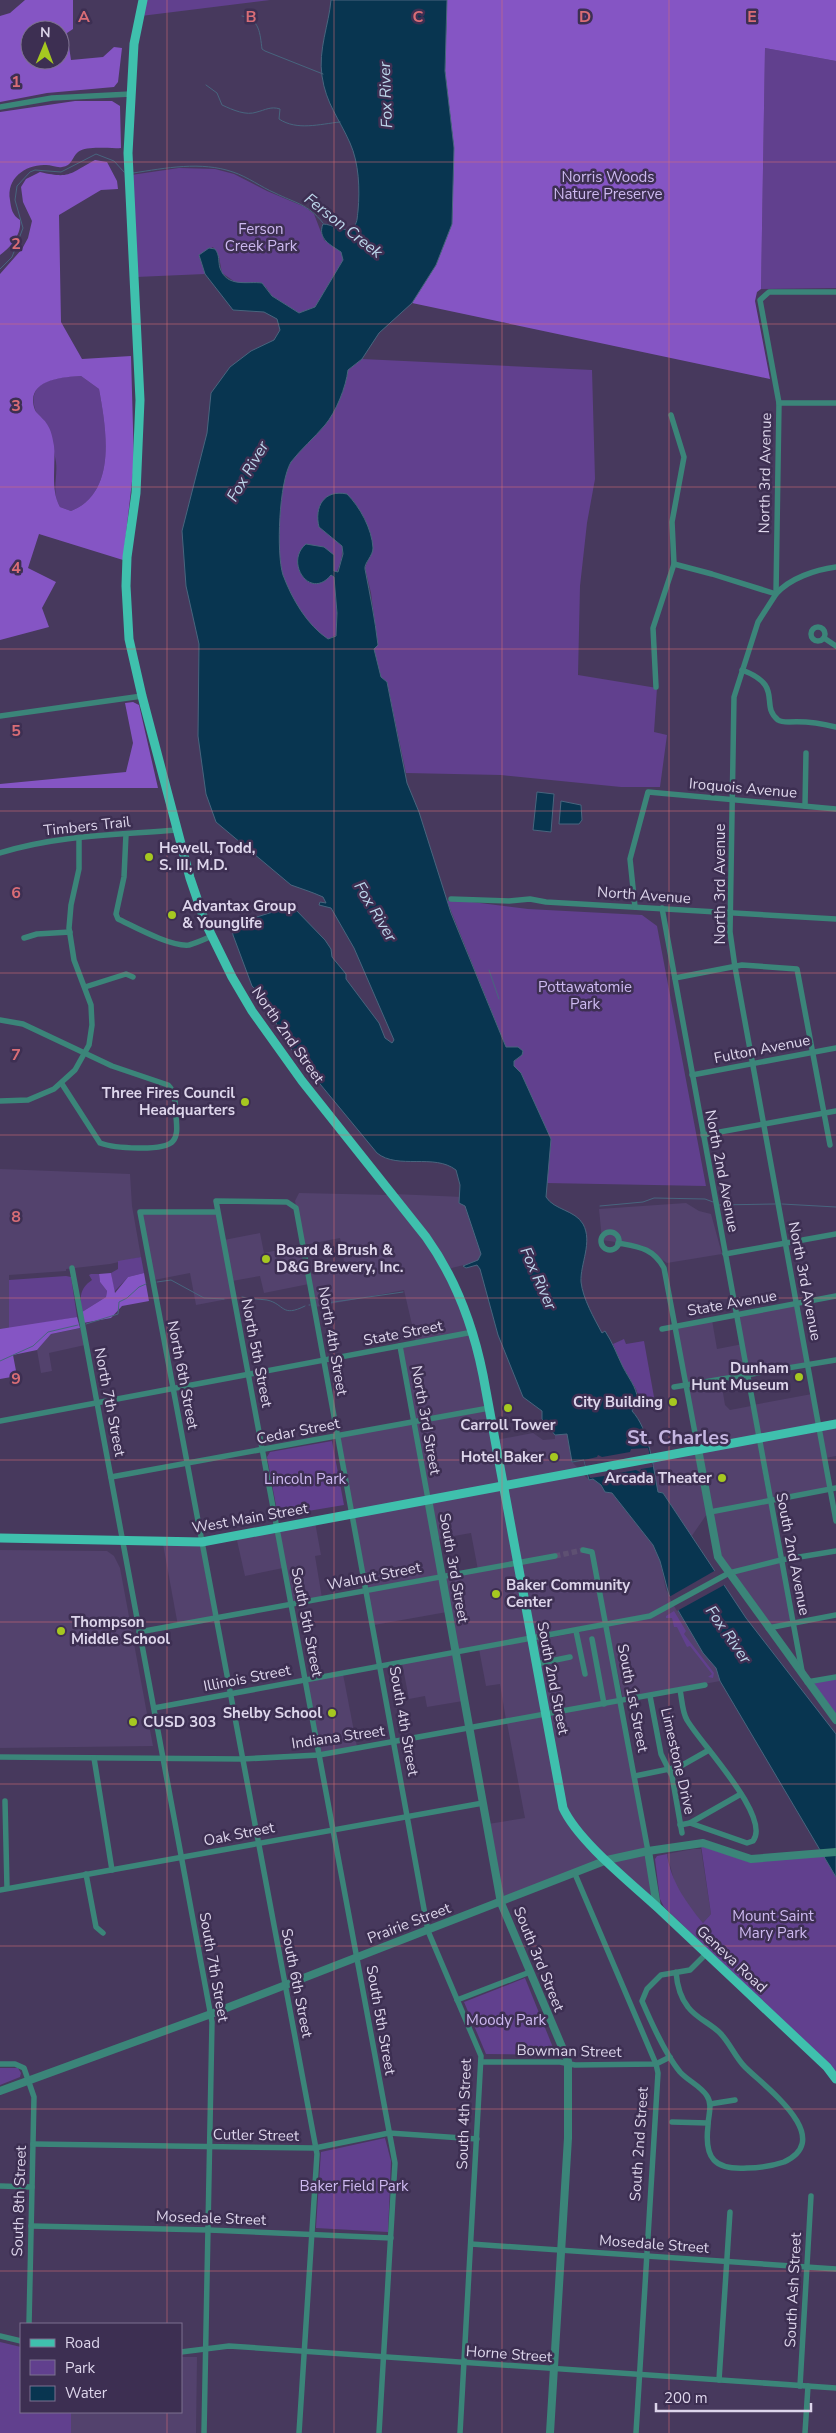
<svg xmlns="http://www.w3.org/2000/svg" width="836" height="2433" font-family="'Nunito Sans',sans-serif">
<rect width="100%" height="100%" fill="#47395d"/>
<g fill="#53426d">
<path d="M0,1169L130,1174L132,1206L141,1257L110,1264L66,1269V1271L9,1275V1329H0Z"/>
<path d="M299,1193L389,1195L441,1263L472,1331L416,1342L404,1290L315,1307L309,1274L345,1267L340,1238L304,1245L295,1201Z"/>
<path d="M394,1194L463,1197L487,1259L448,1269Z"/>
<path d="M686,1203L699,1211L711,1214L722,1254L667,1263L643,1246L602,1240L599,1209Z"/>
<path d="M217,1213L233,1298L196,1305L190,1273L154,1280L141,1214Z"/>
<path d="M260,1233L264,1253L302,1245L309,1284L264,1293L260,1276L232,1281L224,1240Z"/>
<path d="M796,1305L807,1364L687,1385L676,1327L712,1320L717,1349L743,1344L737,1315Z"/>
<path d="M81,1328L85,1345L49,1353L52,1371L41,1373L37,1350L51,1334Z"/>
<path d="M472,1334L488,1407L414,1420L401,1347Z"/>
<path d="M721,1381L725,1405L730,1410L751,1406L757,1437L698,1447L687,1387Z"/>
<path d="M812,1394L818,1426L758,1437L753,1405Z"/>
<path d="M489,1409L496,1440L533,1433L543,1440L555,1439V1435L567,1434L572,1462L579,1469L429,1497L415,1423Z"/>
<path d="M412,1423L426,1498L353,1513L339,1437Z"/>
<path d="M836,1425V1456L825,1458L820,1428Z"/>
<path d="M818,1428L829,1488L770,1500L759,1439Z"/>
<path d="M757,1439L768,1500L709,1511L691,1537L663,1493L658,1492L651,1459Z"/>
<path d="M581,1472L589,1480L593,1479L601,1485L605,1491L612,1493L653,1545L660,1561L666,1590L673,1602L648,1615L533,1637L504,1487Z"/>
<path d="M502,1487L516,1563L478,1570L471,1533L437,1539L429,1500Z"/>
<path d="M427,1500L441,1575L367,1590L353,1516Z"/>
<path d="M769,1502L779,1559L729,1573L720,1556L711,1513Z"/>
<path d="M315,1522L321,1555L315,1556L322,1598L292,1604L277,1529Z"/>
<path d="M275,1529L283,1568L245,1576L236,1536Z"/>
<path d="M200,1543L214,1619L178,1626L163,1544Z"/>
<path d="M0,1550L107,1551L114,1556L120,1568L153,1746L0,1748Z"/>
<path d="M780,1561L793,1622L769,1626L731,1573Z"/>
<path d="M516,1565L529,1638L457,1651L443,1578Z"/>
<path d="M441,1578L447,1612L374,1625L367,1592Z"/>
<path d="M674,1605L703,1653L716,1668L720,1681L623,1699L608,1626L650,1618Z"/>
<path d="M605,1627L647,1850L607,1859L572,1821L564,1807L533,1641Z"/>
<path d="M530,1641L544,1714L506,1720L500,1684L486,1686L479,1649Z"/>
<path d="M455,1654L463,1701L427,1707L425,1696L409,1699L402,1663Z"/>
<path d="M343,1674L357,1747L320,1754L307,1680Z"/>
<path d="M544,1716L562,1808L604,1860L502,1900L488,1824L525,1818L507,1723Z"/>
<path d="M693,1849H701L711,1914L703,1923L685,1902L675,1884L667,1854Z"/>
<path d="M647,1852L655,1904L609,1861Z"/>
<path d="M181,2357H197L196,2433H71V2412H181Z"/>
</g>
<g fill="#61408e">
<path d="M146,0H270L141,16Z"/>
<path d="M765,48L836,61V288L761,289Z"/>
<path d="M179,168L215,169L234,174L267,191L305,207L314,214L324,240L341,252L343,260L315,307L299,313L272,296L266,287L257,282L238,284L222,273L219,257L213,247L199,255L205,274L136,277L131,175Z"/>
<path d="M362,359L592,370L595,479L587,523L580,586L578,675L657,688L654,732L667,735L660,787H621L501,775L406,773L387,682L381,677L374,649L378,645L371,593L365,568L373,548L365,519L353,500L319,527L342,546C343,557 339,568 334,577L337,613L336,635L328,639C307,625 292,599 283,575C276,553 279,482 291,462C301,449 314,438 325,425C336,412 346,387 348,370Z"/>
<path d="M81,376L99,389C106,428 118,492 71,511L60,507C51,492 58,478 56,462C54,449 49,432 44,421C42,416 36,414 35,409C26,379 61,377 81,376Z"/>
<path d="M456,900L528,909L642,915L657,926L706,1186L546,1183L547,1173L518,1072L514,1066V1061L520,1057L516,1047H506L447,901Z"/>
<path d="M141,1257L144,1273L128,1277L114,1292L111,1273L118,1269V1261Z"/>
<path d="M91,1274H99L100,1282L107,1291L106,1297L82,1312C80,1297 79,1289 92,1280L89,1275Z"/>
<path d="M66,1276L71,1277L77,1317L9,1329V1280Z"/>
<path d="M624,1339L626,1344L644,1341L654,1397L642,1405L636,1389L622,1365L613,1344Z"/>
<path d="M332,1441L344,1505L278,1516L267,1457L270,1452Z"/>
<path d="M674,1611L686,1631L684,1634L714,1673L713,1678L708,1677L712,1674L690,1646L687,1647L677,1627H674L672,1618H666V1616Z"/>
<path d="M836,1678V1719L810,1683Z"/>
<path d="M701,1845L738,1858L824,1855L836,1877V2072L664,1907L660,1899L655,1859L657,1856L667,1854C671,1882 686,1902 703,1923L711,1914Z"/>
<path d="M525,1978L556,2055L486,2054L464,2002Z"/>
<path d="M0,2068H18L21,2073L20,2077L0,2085Z"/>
<path d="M385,2138L391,2161L388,2232L316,2228L321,2152Z"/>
<path d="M0,2342L21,2347V2412H71V2433H0Z"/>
</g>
<g fill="#8555c4" fill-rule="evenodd">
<path d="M25,0H73V29L67,33L71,60L103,57L114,47L122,48L118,82L114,87L47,93L0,102V16L10,13ZM30,30H60V60H30Z"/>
<path d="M447,0H836V61L765,48L761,289L757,292L755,301L770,379L412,303L436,265L452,224L454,148L445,71Z"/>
<path d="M75,101H112L120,106L121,148C109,149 88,145 78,152C72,157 72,166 62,167C57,168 51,165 46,165C26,164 6,178 10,200C11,208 12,215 20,220C22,234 11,247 0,255V112Z"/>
<path d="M95,160L107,162L117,181L118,189L101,190L59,215L61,322L82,359L131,356L134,464L123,560L39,534L28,568L56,582L42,608L49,627L0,640V274L22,249L28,238L32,221L23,202L21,187L26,179L40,172C70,179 69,174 95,160ZM81,376L99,389C106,428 118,492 71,511L60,507C50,489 56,466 54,446C52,435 51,427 42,418C40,415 36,413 35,410C24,380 62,377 81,376Z"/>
<path d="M133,702L139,705L158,788H0V784L126,772L133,743L125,703Z"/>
<path d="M111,1273L115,1293L128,1277L144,1273L149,1301L122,1306L111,1318L83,1323L82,1312L106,1297L107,1291L100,1282L99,1274Z"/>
<path d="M77,1317L80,1328L51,1334L37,1350L13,1355L17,1376L0,1379V1329Z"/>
</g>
<g fill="#083550" stroke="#48657e">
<path d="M331,0H447L445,71L454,148L452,224L436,265L412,303L379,333L362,359L348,370C346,387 336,412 325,425C314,438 301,449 291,462C279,482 276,553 283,575C292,599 307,625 328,639L336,636L337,613L334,577L331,575C310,601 284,562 306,544L324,547L334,555V571L338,572L343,554L342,546L319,527C314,507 324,489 347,494C360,507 372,529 373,548C373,556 364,563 365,569C370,595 375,619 378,645L374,649L381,677L387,682L407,783L419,812L451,913L506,1047H518L523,1051L522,1055L514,1061V1066L521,1073L551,1139L546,1197C554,1210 575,1210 583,1224C593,1242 580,1264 581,1282C583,1299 594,1318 602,1333L605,1331C613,1343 617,1355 623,1367C629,1379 636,1386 638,1400L633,1404L634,1407L632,1411C649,1429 653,1466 658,1492L663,1493L746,1618L836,1734V1877L720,1681L716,1668L703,1653L669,1595L660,1561L653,1545L612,1493L605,1492L601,1485L593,1479L589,1480L584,1460L572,1462L567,1434L555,1435L542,1419V1411L523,1397L498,1335L480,1269L477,1265L466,1268L463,1266L478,1260L481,1254L465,1206L459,1203L460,1185L456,1170C434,1153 398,1170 377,1153L292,1050L278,1030L272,1005L252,986L233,935L232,928L237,923L286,908H294L325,940L331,949L332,957L346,974V979L379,1023L385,1038L392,1043L394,1040L354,948L331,908L319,905L320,902L326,903L323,897C312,892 302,889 291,885L216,822L206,794L198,736L199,644L186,586L182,531L207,433L211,393L230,367L251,351L274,340L280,330L277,319L264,312L233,310L205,274L199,255L209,248L215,249C220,255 218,262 220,268C227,288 247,281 262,283L272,296L299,313L315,307L343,260L341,252C331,245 317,239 323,224C332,224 344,233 352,228C358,224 357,217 358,211C360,189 359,163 350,143C339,118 326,104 322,76C318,50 329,24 331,0Z"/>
<path d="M537,792L554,794L551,832L533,830Z"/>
<path d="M561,801L581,805L582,820L579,824H559Z"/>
</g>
<g fill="#47395d">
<path d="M648,1448L653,1467L641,1469L640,1472L636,1470L608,1475L607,1478L604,1476L590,1478L584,1460L597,1457L598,1455L602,1457L630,1452L631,1449Z"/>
<path d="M716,1570L726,1584L677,1611L669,1597Z"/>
</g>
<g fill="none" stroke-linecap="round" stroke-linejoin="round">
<g stroke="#48657e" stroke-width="1">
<path d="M242,16C260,19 260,34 262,49L265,51L323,74"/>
<path d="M206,85L217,93L222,105C233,110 246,116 257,112C265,110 271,106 280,109L279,119C297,131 320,124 340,122"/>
<path d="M133,173C166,168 201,161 233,172C248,177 261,187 275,193C295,203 308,204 323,223"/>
<path d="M0,269L12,257L23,228L15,200L17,186L30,172L35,170L61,172L96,154L114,161L124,172"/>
<path d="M489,970L499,999"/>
<path d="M782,1204L836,1207"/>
<path d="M718,1205L775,1204"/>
<path d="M600,1206L643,1202L654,1198L705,1199L713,1202"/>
<path d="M157,1282L171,1280L204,1298L224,1299"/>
<path d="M242,1297C251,1299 259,1299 267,1300C285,1304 281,1318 305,1306"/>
<path d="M320,1304L403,1292"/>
<path d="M309,1305H310"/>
<path d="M86,1324L118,1314L119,1302L127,1298L139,1287L146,1284"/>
<path d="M0,1361L33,1346L48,1332L78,1325"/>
</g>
<path stroke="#5e5072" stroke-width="5.5" stroke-dasharray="5.5 3" stroke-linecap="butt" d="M555,1556L583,1550"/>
<g stroke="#3b8579" stroke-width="5.5">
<path d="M0,107L52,98L131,94"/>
<path d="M836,292H769L760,300L779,403L776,594L758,622L734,697L730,932L735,967L836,1521"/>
<path d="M779,403H836"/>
<path d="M674,564L712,574L776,594C790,578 815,570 836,567"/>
<circle cx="818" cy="634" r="7"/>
<path d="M824,638L836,646"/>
<path d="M742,670C785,686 759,705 778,720C781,722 785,722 789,722C806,721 820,723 836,727"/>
<path d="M656,687L653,628L674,564L672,522L684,457L671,415"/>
<path d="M0,716L142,696"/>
<path d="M805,806L806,753"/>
<path d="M126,834L124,877L116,914L118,919C135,927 171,947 189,945C197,943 205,939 212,936"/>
<path d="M0,853C57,835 118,835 177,830"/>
<path d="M451,899L509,901L530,899L546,902L836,919"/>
<path d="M635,907L630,859L648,792L836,809"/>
<path d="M662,908L802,1671"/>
<path d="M24,938L37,934L70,932"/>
<path d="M675,978L742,965L797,969L830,1145"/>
<path d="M85,987L126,974L133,977"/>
<path d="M0,1020L23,1024L112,1066L168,1085C176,1093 175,1103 176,1114C176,1123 179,1134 173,1141C164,1152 113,1148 100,1143L62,1084"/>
<path d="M692,1075L836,1048"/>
<path d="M0,1101L28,1100L54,1089L75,1070L89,1045L92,1025L91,1005L74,960L69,928L71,905L79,869V838"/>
<path d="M703,1135L836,1111"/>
<path d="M217,1212H140L317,2154L299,2433"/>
<circle cx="610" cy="1241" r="9"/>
<path d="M618,1243C639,1247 653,1248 664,1268L698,1449"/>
<path d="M725,1254L836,1234"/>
<path d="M72,1268L212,2022L204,2433"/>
<path d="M662,1329L836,1296"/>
<path d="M400,1346L428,1499"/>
<path d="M674,1387L836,1360"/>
<path d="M0,1421L473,1332"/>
<path d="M111,1477L489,1408"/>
<path d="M710,1512L836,1488"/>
<path d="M583,1550L592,1552L593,1557L648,1851"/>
<path d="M768,1628L836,1615"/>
<path d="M576,1631L585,1674"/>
<path d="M139,1632L555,1556"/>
<path d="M592,1639L604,1704"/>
<path d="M536,1664L570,1657"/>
<path d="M807,1682L836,1677"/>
<path d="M680,1690C682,1699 682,1712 687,1720C700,1743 772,1817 753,1841L747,1843L690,1823"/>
<path d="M650,1696L661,1754L672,1776L682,1833"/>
<path d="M154,1708L650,1616L729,1573L781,1560L836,1551"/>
<path d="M0,1757L242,1759L319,1755L705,1685"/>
<path d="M94,1758L112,1870"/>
<path d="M635,1776L679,1767L709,1750"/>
<path d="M5,1801L7,1888"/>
<path d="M680,1825L690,1823L741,1794"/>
<path d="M86,1874L96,1927L103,1933"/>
<path d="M575,1874L656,2064L658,2073L636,2433"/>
<path d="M0,1890L483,1803"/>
<path d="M676,1972C677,1985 680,1997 688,2007C696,2018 710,2023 720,2033C730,2043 735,2057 745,2067C765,2087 836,2138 784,2162C772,2166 760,2168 747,2168C715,2170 704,2159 708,2126C708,2116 713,2105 707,2096C701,2086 688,2081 680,2072C665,2054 651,2022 642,2001L647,1989L661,1975L690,1970L706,1954"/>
<path d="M457,2000L530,1972"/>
<path d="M481,2062H560L575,2065L656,2064L670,2057"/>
<path d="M0,2064H15L24,2068L34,2097L29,2324"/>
<path d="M710,2104L735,2100"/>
<path d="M672,2122L708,2123"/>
<path d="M33,2144L315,2148L389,2133L477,2139"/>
<path d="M0,2186L32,2187"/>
<path d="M31,2226L209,2230L391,2238"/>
<path d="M471,2244L836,2269"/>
<path d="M0,2336L21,2341"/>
<path d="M181,2352L229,2346L836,2388"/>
<path d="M719,2380L730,2212"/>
<path d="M800,2386L811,2196"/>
<path d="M379,2433L395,2163L216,1201L287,1202L296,1208L428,1931L481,2056L460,2433"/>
<path d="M805,2433L808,2386"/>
</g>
<g stroke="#3b8579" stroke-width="8">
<path d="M698,1449L718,1557L836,1720"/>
<path d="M428,1499L501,1903L568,2061V2138L550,2433"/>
<path d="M648,1851L657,1907"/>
<path d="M0,2091L211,2014L607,1860L648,1851L703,1843L751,1859L836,1852"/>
</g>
<g stroke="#3fc0ad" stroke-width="9">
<path d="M143,0L134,44L128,153L140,400L136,493L127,557L126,586L129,639L142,696L190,878L205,922L232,977L252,1011L302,1081L426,1237C456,1279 473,1325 483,1375L563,1808C578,1841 630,1882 657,1907C714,1960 770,2014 827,2067L836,2079"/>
<path d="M0,1538L202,1542L836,1424"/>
</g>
</g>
<path fill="none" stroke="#d96d76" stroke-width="1" stroke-opacity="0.55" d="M167,0V2324M334,0V2433M502,0V2433M669,0V2433M0,162H836M0,324H836M0,487H836M0,649H836M0,811H836M0,973H836M0,1135H836M0,1298H836M0,1460H836M0,1622H836M0,1784H836M0,1946H836M0,2109H836M0,2271H836M167,2412V2433"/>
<g fill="#a6c820" stroke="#3d2f52" stroke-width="2">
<circle cx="149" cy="857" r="5"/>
<circle cx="172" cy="915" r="5"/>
<circle cx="245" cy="1102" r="5"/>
<circle cx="266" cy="1259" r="5"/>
<circle cx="799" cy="1377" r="5"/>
<circle cx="673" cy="1402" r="5"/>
<circle cx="508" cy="1408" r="5"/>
<circle cx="554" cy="1457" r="5"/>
<circle cx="722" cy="1478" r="5"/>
<circle cx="496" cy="1594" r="5"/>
<circle cx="61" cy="1631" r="5"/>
<circle cx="332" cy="1713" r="5"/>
<circle cx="133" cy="1722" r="5"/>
</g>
<g text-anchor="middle" stroke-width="5" stroke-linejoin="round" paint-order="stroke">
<g font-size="15" fill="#cdb9f0" stroke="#3d2f52">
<text x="608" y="182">Norris Woods<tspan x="608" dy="17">Nature Preserve</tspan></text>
<text x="261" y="234">Ferson<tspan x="261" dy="17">Creek Park</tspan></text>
<text x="585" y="992">Pottawatomie<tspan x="585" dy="17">Park</tspan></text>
<text x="305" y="1484">Lincoln Park</text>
<text x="773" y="1921">Mount Saint<tspan x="773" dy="17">Mary Park</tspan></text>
<text x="506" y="2025">Moody Park</text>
<text x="354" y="2191">Baker Field Park</text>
</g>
<g font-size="15" fill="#ddd5eb" stroke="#3d2f52">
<text transform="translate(765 473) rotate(-89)" y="5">North 3rd Avenue</text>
<text transform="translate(743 788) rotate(5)" y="5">Iroquois Avenue</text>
<text transform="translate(87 826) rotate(-6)" y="5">Timbers Trail</text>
<text transform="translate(720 884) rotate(-90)" y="5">North 3rd Avenue</text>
<text transform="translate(644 895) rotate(4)" y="5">North Avenue</text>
<text transform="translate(288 1035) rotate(55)" y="5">North 2nd Street</text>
<text transform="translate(762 1049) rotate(-11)" y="5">Fulton Avenue</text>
<text transform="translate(722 1171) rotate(79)" y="5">North 2nd Avenue</text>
<text transform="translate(805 1281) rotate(79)" y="5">North 3rd Avenue</text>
<text transform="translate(732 1303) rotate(-10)" y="5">State Avenue</text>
<text transform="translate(403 1333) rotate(-11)" y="5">State Street</text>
<text transform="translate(333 1341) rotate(80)" y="5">North 4th Street</text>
<text transform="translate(257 1353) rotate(79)" y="5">North 5th Street</text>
<text transform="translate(183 1375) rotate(79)" y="5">North 6th Street</text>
<text transform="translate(110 1402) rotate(79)" y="5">North 7th Street</text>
<text transform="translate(426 1420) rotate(80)" y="5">North 3rd Street</text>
<text transform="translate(298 1431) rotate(-11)" y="5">Cedar Street</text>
<text transform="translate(250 1518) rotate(-10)" y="5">West Main Street</text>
<text transform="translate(793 1554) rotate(79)" y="5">South 2nd Avenue</text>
<text transform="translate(454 1568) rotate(80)" y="5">South 3rd Street</text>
<text transform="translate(374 1576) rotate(-11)" y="5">Walnut Street</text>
<text transform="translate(307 1622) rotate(79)" y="5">South 5th Street</text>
<text transform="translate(247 1678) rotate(-11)" y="5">Illinois Street</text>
<text transform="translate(553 1678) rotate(79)" y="5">South 2nd Street</text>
<text transform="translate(633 1698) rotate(79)" y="5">South 1st Street</text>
<text transform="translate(404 1721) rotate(80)" y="5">South 4th Street</text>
<text transform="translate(338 1737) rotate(-8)" y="5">Indiana Street</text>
<text transform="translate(678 1761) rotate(77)" y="5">Limestone Drive</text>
<text transform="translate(239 1834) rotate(-11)" y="5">Oak Street</text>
<text transform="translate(409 1923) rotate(-21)" y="5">Prairie Street</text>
<text transform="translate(539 1959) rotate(68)" y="5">South 3rd Street</text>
<text transform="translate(732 1959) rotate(43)" y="5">Geneva Road</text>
<text transform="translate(214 1967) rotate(80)" y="5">South 7th Street</text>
<text transform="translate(297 1983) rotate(79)" y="5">South 6th Street</text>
<text transform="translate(381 2020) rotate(80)" y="5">South 5th Street</text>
<text transform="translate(569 2051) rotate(1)" y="5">Bowman Street</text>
<text transform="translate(464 2114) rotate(-88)" y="5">South 4th Street</text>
<text transform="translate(256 2135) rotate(1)" y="5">Cutler Street</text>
<text transform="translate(639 2144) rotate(-86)" y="5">South 2nd Street</text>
<text transform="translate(19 2201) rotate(-88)" y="5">South 8th Street</text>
<text transform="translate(211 2218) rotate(2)" y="5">Mosedale Street</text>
<text transform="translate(654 2244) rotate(4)" y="5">Mosedale Street</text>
<text transform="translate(793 2290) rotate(-87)" y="5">South Ash Street</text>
<text transform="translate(509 2354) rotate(4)" y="5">Horne Street</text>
</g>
<g font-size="15" font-weight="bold" fill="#ddd5eb" stroke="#3d2f52" text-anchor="start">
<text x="159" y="853">Hewell, Todd,<tspan x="159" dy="17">S. III, M.D.</tspan></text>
<text x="182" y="911">Advantax Group<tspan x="182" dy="17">&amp; Younglife</tspan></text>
<text x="235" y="1098" text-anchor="end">Three Fires Council<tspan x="235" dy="17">Headquarters</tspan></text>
<text x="276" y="1255">Board &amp; Brush &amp;<tspan x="276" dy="17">D&amp;G Brewery, Inc.</tspan></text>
<text x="789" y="1373" text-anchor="end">Dunham<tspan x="789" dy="17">Hunt Museum</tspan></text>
<text x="663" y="1407" text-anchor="end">City Building</text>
<text x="508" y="1430" text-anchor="middle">Carroll Tower</text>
<text x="544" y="1462" text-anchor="end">Hotel Baker</text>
<text x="712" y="1483" text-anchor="end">Arcada Theater</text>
<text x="506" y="1590">Baker Community<tspan x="506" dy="17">Center</tspan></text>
<text x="71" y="1627">Thompson<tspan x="71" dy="17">Middle School</tspan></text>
<text x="322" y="1718" text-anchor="end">Shelby School</text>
<text x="143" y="1727">CUSD 303</text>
</g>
<g font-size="16" font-style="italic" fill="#bdd7eb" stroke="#3d2f52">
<text transform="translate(385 95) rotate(-92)" y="6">Fox River</text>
<text transform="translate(344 225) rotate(38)" y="6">Ferson Creek</text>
<text transform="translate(247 471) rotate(-60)" y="6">Fox River</text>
<text transform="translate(376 911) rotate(59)" y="6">Fox River</text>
<text transform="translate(539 1278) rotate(66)" y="6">Fox River</text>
<text transform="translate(729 1634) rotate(55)" y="6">Fox River</text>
</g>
<g font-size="20" font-weight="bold" fill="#c5b6e1" stroke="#3d2f52">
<text x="678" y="1444">St. Charles</text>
</g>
</g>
<g font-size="16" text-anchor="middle" font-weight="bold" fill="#d96d76" stroke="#3d2f52" stroke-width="5" stroke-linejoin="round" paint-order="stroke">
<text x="84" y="22">A</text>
<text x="251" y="22">B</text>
<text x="418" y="22">C</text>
<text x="585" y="22">D</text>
<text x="752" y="22">E</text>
<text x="16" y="87">1</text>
<text x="16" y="249">2</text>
<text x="16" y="411">3</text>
<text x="16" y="573">4</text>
<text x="16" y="736">5</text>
<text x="16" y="898">6</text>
<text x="16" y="1060">7</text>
<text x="16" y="1222">8</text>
<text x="16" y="1384">9</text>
</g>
<rect x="20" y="2323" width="162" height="90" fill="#3d2f52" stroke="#7d718f"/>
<rect x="30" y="2339" width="25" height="8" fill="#3fc0ad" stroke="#7d718f"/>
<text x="65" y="2348" font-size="15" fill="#ddd5eb">Road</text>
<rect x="30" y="2360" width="25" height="15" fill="#61408e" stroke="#7d718f"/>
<text x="65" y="2373" font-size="15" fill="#ddd5eb">Park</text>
<rect x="30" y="2386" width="25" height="15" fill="#083550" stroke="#7d718f"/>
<text x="65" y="2398" font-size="15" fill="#ddd5eb">Water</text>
<g transform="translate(45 45) rotate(1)"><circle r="24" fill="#3d2f52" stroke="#7d718f"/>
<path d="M0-4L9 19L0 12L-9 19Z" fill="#a6c820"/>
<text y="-8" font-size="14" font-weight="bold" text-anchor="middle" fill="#ddd5eb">N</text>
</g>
<path d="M656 2403v8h155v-8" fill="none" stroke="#ddd5eb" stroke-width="2.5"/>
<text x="664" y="2403" font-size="15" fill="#ddd5eb" stroke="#3d2f52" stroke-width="4" paint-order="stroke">200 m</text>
</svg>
